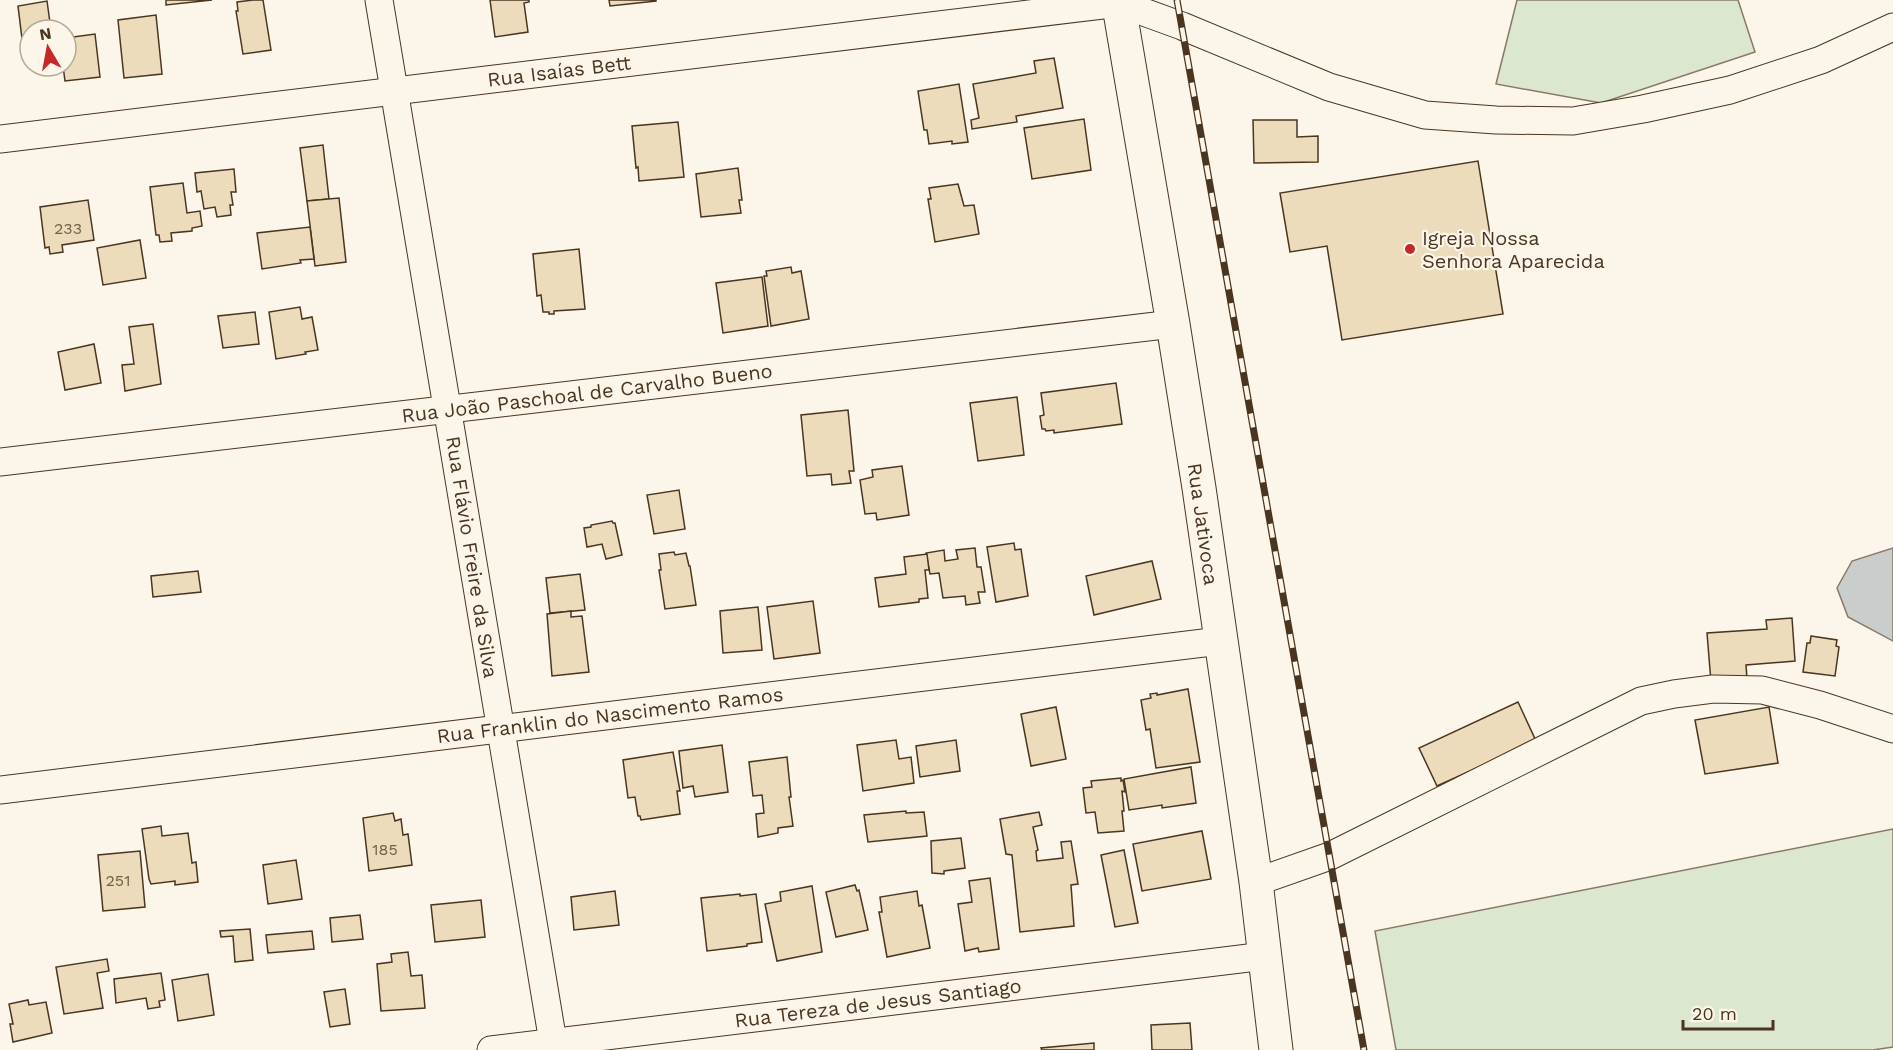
<svg xmlns="http://www.w3.org/2000/svg" width="1893" height="1050" font-family="'Work Sans',sans-serif">
<rect width="100%" height="100%" fill="#fbf6e9"/>
<g fill="#dce7d0" stroke="#887966" stroke-width="1.5">
<path d="M1517,0H1738L1755,52L1601,103L1496,84Z"/>
<path d="M1893,829V1047L1873,1050H1396L1375,931Z"/>
</g>
<path fill="#c9cecd" stroke="#887966" stroke-width="1.5" d="M1893,548V641L1848,617L1837,588L1852,561Z"/>
<g fill="#ecdcbc" stroke="#4a3520" stroke-width="1.5">
<path d="M166,0H212L166,5Z"/>
<path d="M253,0H263L271,50L243,54L236,11H238L237,2Z"/>
<path d="M490,0H529V2L524,3L528,32L495,37Z"/>
<path d="M609,0H656V1L610,6Z"/>
<path d="M47,1L51,30H30V55H24L18,6Z"/>
<path d="M156,15L162,74L124,78L118,20Z"/>
<path d="M95,34L100,77L65,81L63,66H66V38Z"/>
<path d="M1054,58L1063,108L1016,116L1017,122L972,129L971,120L979,118L973,84L1036,73L1034,61Z"/>
<path d="M959,84L968,142L952,144V141L929,144L927,130H924L918,91Z"/>
<path d="M1084,119L1091,170L1032,179L1024,128Z"/>
<path d="M1253,120H1297V137L1318,136V162L1254,163Z"/>
<path d="M678,122L684,177L639,181L638,167L636,168L632,126Z"/>
<path d="M323,145L329,199L307,201L300,148Z"/>
<path d="M1478,161L1503,314L1342,340L1327,246L1290,252L1280,193Z"/>
<path d="M738,168L742,200H739L741,213L701,217L696,174Z"/>
<path d="M234,169L236,192H231L233,205H230L231,215L217,217L215,207L204,209L201,191L197,192L195,173Z"/>
<path d="M183,183L187,213L200,211L202,226L192,228V231L171,233L172,241L160,242L159,235H156L150,187Z"/>
<path d="M958,184L964,206L974,205L979,234L935,242L928,199H931L929,188Z"/>
<path d="M339,198L346,262L315,266L307,201Z"/>
<path d="M88,200L94,240L62,245L63,252L50,254L49,247L45,248L40,207Z"/>
<path d="M310,227L314,259L300,260L301,263L262,269L257,233Z"/>
<path d="M140,240L146,278L103,285L97,248Z"/>
<path d="M579,249L585,309L554,311V314H549V312H543L541,295L537,296L533,254Z"/>
<path d="M791,267L792,273L801,271L809,319L771,326L764,276H767L766,271Z"/>
<path d="M762,277L768,326L723,333L716,283Z"/>
<path d="M300,307L302,319L312,317L318,350L305,352L306,354L276,359L269,312Z"/>
<path d="M255,312L259,344L223,348L218,316Z"/>
<path d="M153,324L161,384L125,391L122,365L134,364L129,327Z"/>
<path d="M94,344L101,383L65,390L58,352Z"/>
<path d="M1116,383L1122,424L1054,433V430L1046,431L1045,429H1042L1040,416L1044,415L1041,393Z"/>
<path d="M1017,397L1024,455L978,461L970,403Z"/>
<path d="M848,410L854,471H849L851,483L832,485L831,474L807,476L801,415Z"/>
<path d="M902,466L909,515L877,520L876,513L865,514L860,480L873,477L872,470Z"/>
<path d="M679,490L685,529L654,534L647,495Z"/>
<path d="M612,521L613,523H615L622,555L606,559L602,544L587,547L584,528L591,527V525Z"/>
<path d="M1014,543L1015,550L1021,549L1028,596L996,602L987,547Z"/>
<path d="M975,548L977,567H981L985,592H978L980,603L966,605L965,596L943,598L939,573L930,574L926,553L944,550L945,561L958,559L956,550Z"/>
<path d="M674,552L675,555L686,553L689,566H690L696,605L665,609L659,570H661L659,554Z"/>
<path d="M927,554L929,570H925L928,598L919,599V602L879,607L875,578L906,574L904,557Z"/>
<path d="M1152,561L1161,599L1094,615L1086,576Z"/>
<path d="M198,571L201,592L153,597L151,576Z"/>
<path d="M580,574L585,610L550,613L546,578Z"/>
<path d="M813,601L820,653L774,659L767,607Z"/>
<path d="M758,607L762,650L723,653L720,611Z"/>
<path d="M571,611V617L582,616L589,672L552,676L547,614Z"/>
<path d="M1792,618L1795,661L1746,665L1747,679L1711,682L1707,633L1767,629L1766,620Z"/>
<path d="M1811,636L1837,640L1836,646L1839,647L1835,676L1803,672L1807,643H1810Z"/>
<path d="M1188,689L1200,762L1156,768L1150,729L1146,730L1141,700L1151,698L1150,694L1157,693V695Z"/>
<path d="M1518,702L1536,741L1437,786L1419,748Z"/>
<path d="M1056,707L1066,759L1031,766L1021,714Z"/>
<path d="M1769,707L1778,763L1705,774L1695,720Z"/>
<path d="M896,740L899,759L911,757L914,783L863,791L857,745Z"/>
<path d="M956,740L960,771L920,777L916,746Z"/>
<path d="M722,745L728,792L695,797L693,786L683,788L679,751Z"/>
<path d="M673,752L680,791H677L680,814L641,820L640,816H638L635,797L628,798L623,760Z"/>
<path d="M787,757L791,797H789L793,826L778,828V833L758,837L756,814L764,813L762,795L753,796L749,762Z"/>
<path d="M1191,767L1196,803L1162,808V805L1129,810L1124,779Z"/>
<path d="M1121,778V781L1123,780L1125,792L1122,791L1124,811H1122L1124,831L1098,833L1095,812L1086,813L1083,788L1092,787L1091,781Z"/>
<path d="M906,811V813L924,812L927,836L868,842L864,815Z"/>
<path d="M1039,812L1042,825L1033,827L1038,850L1036,851L1037,861L1063,858L1061,842L1071,841L1078,884L1071,885L1074,926L1020,932L1012,855L1006,854L1000,819Z"/>
<path d="M393,813L395,821L401,819L403,835L408,834L412,865L369,871L363,818Z"/>
<path d="M161,826L162,836L188,833L192,863L196,862L198,882L175,885V881L151,884L149,879L142,829Z"/>
<path d="M1202,831L1211,879L1142,891L1133,844Z"/>
<path d="M961,838L965,868L944,871V874L932,873L931,841Z"/>
<path d="M1124,850L1138,923L1115,927L1101,855Z"/>
<path d="M140,851L145,907L103,911L98,855Z"/>
<path d="M296,860L302,899L268,904L263,865Z"/>
<path d="M990,878L999,949L979,952L978,948L965,951L958,904L972,902L969,881Z"/>
<path d="M855,885L857,891L859,890L868,930L836,937L826,892Z"/>
<path d="M812,886L822,952L777,961L765,904L781,901L780,892Z"/>
<path d="M615,891L619,925L574,930L571,897Z"/>
<path d="M917,891L919,906L922,905L930,948L887,957L879,912H882L880,897Z"/>
<path d="M740,894V896L756,894L762,942L747,944V946L707,951L701,898Z"/>
<path d="M481,900L485,937L435,942L431,905Z"/>
<path d="M360,915L363,939L332,942L330,918Z"/>
<path d="M250,929L253,960L235,962L233,936L221,937L220,931Z"/>
<path d="M312,931L314,949L268,953L266,935Z"/>
<path d="M408,952L411,976L422,975L425,1008L381,1011L377,964L392,962L391,954Z"/>
<path d="M107,959L109,971L97,973L103,1008L64,1014L56,967Z"/>
<path d="M161,973L165,1000L159,1001L160,1007L148,1009L146,998L116,1003L114,979Z"/>
<path d="M208,974L214,1015L178,1021L172,980Z"/>
<path d="M345,989L350,1024L330,1027L324,992Z"/>
<path d="M28,1000L29,1005L46,1002L52,1033L13,1042L10,1024H13L9,1004Z"/>
<path d="M1190,1023L1192,1050H1152L1151,1025Z"/>
<path d="M1094,1043V1050H1042L1041,1048Z"/>
</g>
<g fill="none" stroke-linecap="round" stroke-linejoin="round">
<g stroke="#4a3520" stroke-width="29">
<g id="minor">
<path d="M379,0L553,1042"/>
<path d="M0,139L1119,3L1182,26L1329,87L1425,115L1496,120L1573,121L1643,109L1730,90L1821,60L1893,27"/>
<path d="M0,462L1173,324"/>
<path d="M0,790L1220,641"/>
<path d="M1256,882L1330,856L1641,701L1674,694L1713,689L1762,690L1820,705L1893,729"/>
<path d="M491,1050L1265,956"/>
</g>
</g>
<g stroke="#4a3520" stroke-width="35">
<path id="tertiary" d="M1118,0L1173,324L1199,488L1256,882L1276,1050"/>
</g>
<use href="#minor" stroke="#fbf6e9" stroke-width="27"/>
<use href="#tertiary" stroke="#fbf6e9" stroke-width="33"/>
<g stroke="#4a3520" stroke-width="7">
<path id="rail" d="M1177,0L1364,1050"/>
</g>
<use href="#rail" stroke="#fbf6e9" stroke-width="4.5" stroke-dasharray="14" stroke-linecap="butt"/>
</g>
<circle fill="#c62828" stroke="#fbf6e9" stroke-width="2" cx="1410" cy="249" r="6"/>
<g text-anchor="middle" stroke-width="4.5" stroke-linejoin="round" paint-order="stroke">
<g font-size="16" fill="#725f47">
<text x="68" y="234">233</text>
<text x="385" y="855">185</text>
<text x="118" y="886">251</text>
</g>
<g font-size="20" fill="#4a3520" stroke="#fbf6e9">
<text transform="translate(559 71) rotate(-7)" y="7">Rua Isaías Bett</text>
<text transform="translate(587 393) rotate(-7)" y="7">Rua João Paschoal de Carvalho Bueno</text>
<text transform="translate(1203 524) rotate(82)" y="7">Rua Jativoca</text>
<text transform="translate(472 557) rotate(81)" y="7">Rua Flávio Freire da Silva</text>
<text transform="translate(610 715) rotate(-7)" y="7">Rua Franklin do Nascimento Ramos</text>
<text transform="translate(878 1003) rotate(-7)" y="7">Rua Tereza de Jesus Santiago</text>
</g>
<g font-size="20" fill="#4a3520" stroke="#fbf6e9" text-anchor="start">
<text x="1422" y="245">Igreja Nossa<tspan x="1422" dy="23">Senhora Aparecida</tspan></text>
</g>
</g>
<g transform="translate(48 48) rotate(350)"><circle r="28" fill="#fbf6e9" stroke="#b4a999" stroke-width="1.5"/>
<path d="M0-4.5L10 22L0 15L-10 22Z" fill="#c62828"/>
<text y="-9" font-size="16" font-weight="bold" text-anchor="middle" fill="#4a3520">N</text>
</g>
<path d="M1683 1020v9h90v-9" fill="none" stroke="#4a3520" stroke-width="3"/>
<text x="1692" y="1020" font-size="18" fill="#4a3520" stroke="#fbf6e9" stroke-width="4.5" paint-order="stroke">20 m</text>
</svg>
